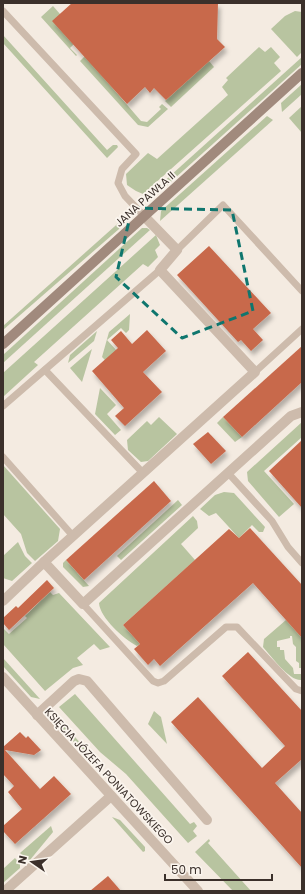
<svg xmlns="http://www.w3.org/2000/svg" width="305" height="894" font-family="Poppins,sans-serif">
<defs>
<filter id="shadow"><feDropShadow dx="2.5" dy="4.5" stdDeviation="2" flood-color="#0004"/></filter>
</defs>
<rect width="100%" height="100%" fill="#f4ebe1"/>
<g fill="#b8c4a0">
<path d="M53,6L60,14L74,44L70,48L77,55L76,56L41,17Z"/>
<path d="M295,11L302,12V52L297,57L271,29L285,16Z"/>
<path d="M3,35L107,150L113,145H117L118,147L107,158L3,43Z"/>
<path d="M259,47L265,52L271,47L280,57L274,63L281,71L143,194L136,191L127,185L126,174L148,153L157,159L228,95L222,87L228,80L226,78Z"/>
<path d="M85,56L141,121L147,122L161,109L159,107L162,104L168,109L148,127L138,125L80,61Z"/>
<path d="M302,57V64L164,188L150,194Z"/>
<path d="M209,61L214,67L171,107L165,101Z"/>
<path d="M302,84V94L282,112L281,103Z"/>
<path d="M302,106V133L289,118Z"/>
<path d="M267,116L273,120L160,221L161,211Z"/>
<path d="M124,218L119,229L3,330V326Z"/>
<path d="M142,228H147L150,230L3,363V355Z"/>
<path d="M156,235L160,245L155,250L158,257L148,267L143,264L34,362L38,365L3,397V373Z"/>
<path d="M130,314L129,330L126,333L121,328L107,340L118,352L107,362L102,357L109,332Z"/>
<path d="M97,331L94,341L68,363L70,355Z"/>
<path d="M92,349L82,382L70,368Z"/>
<path d="M100,388L116,405L107,414L121,430L115,435L95,414Z"/>
<path d="M159,417L177,434L148,461L141,462L128,450L127,440L147,421L151,425Z"/>
<path d="M223,417L242,437L235,442L217,423Z"/>
<path d="M302,422V437L264,471L294,504L279,517L248,481L247,472Z"/>
<path d="M3,465L60,529L58,541L35,561L27,553L21,534L3,514Z"/>
<path d="M224,492L234,493L265,527L263,532H259L252,525L239,538L216,513L209,516L200,509L215,495Z"/>
<path d="M178,500L182,505L121,560L117,556Z"/>
<path d="M193,516L197,521L198,528L181,544L195,560L123,625L140,644L137,646C124,639 100,618 99,603Z"/>
<path d="M18,542L25,556L32,563L12,581L3,578V556Z"/>
<path d="M66,560L89,586L83,587L63,567V563Z"/>
<path d="M50,592L53,595L59,593L110,647L100,650L94,644L77,658L83,665L73,668L45,691L3,644V628L9,634L27,618L25,616Z"/>
<path d="M286,620L302,638V668H299V663L296,661V647L293,644L292,636H290V638L277,641V647H280V650H284L285,659L293,668L294,674H301L302,680C290,682 272,657 263,647L264,639Z"/>
<path d="M3,658L40,699L31,697L3,666Z"/>
<path d="M75,694L190,824L194,822L197,826L193,831L197,836L188,843L126,774L100,752L59,707Z"/>
<path d="M52,711L91,755C80,746 48,726 52,711Z"/>
<path d="M154,711L161,717L167,744L148,724Z"/>
<path d="M112,817L120,820L145,847V851L143,852Z"/>
<path d="M51,826L53,832L30,860L26,859L20,853Z"/>
<path d="M209,839L210,841L208,843L251,891H233L195,852Z"/>
<path d="M15,858L20,864V868L3,883V869Z"/>
</g>
<g fill="#c8694b" filter="url(#shadow)">
<path d="M72,3H218L217,39L225,47L166,100L154,88L150,93L145,87L127,104L52,21Z"/>
<path d="M209,246L271,313L253,329L263,340L251,351L241,340L238,342L177,275Z"/>
<path d="M147,330L166,351L143,372L162,392L125,426L115,416L124,408L92,371L118,348L111,340L121,331L132,344Z"/>
<path d="M302,346V382L242,437L223,417Z"/>
<path d="M208,432L226,451L211,464L193,444Z"/>
<path d="M302,440V508L269,471Z"/>
<path d="M154,481L171,501L84,580L66,560Z"/>
<path d="M250,528L302,585V638L253,583L160,666L154,659L148,665L134,649L140,644L123,625L229,529L239,538Z"/>
<path d="M47,580L54,588L9,630L3,623V618L16,606L18,608Z"/>
<path d="M248,652L302,711V759L275,783L302,813V868L171,722L198,697L262,768L285,746L222,676Z"/>
<path d="M20,732L26,738L28,736L41,750L34,755L5,750L40,789L54,776L71,794L15,844L3,831V826L22,809L8,792L14,786L3,774V747Z"/>
<path d="M108,876L121,891H90Z"/>
</g>
<g fill="none" stroke-linecap="round" stroke-linejoin="round">
<g stroke="#cdbbac" stroke-width="7">
<path d="M3,11L136,154L122,169L118,183L125,196L144,216"/>
<path d="M177,250L223,205L302,291"/>
<path d="M45,370L143,473"/>
<path d="M255,372L302,329"/>
<path d="M3,406L160,270"/>
<path d="M3,457L73,536"/>
<path d="M229,474L272,521L288,547L302,563"/>
<path d="M83,604L153,681L158,683L164,681L226,627H237L296,689L302,691"/>
</g>
<g stroke="#cdbbac" stroke-width="10">
<path d="M44,562L255,372L160,270L177,250L144,216"/>
<path d="M3,601L44,562L83,604L291,416L302,412"/>
<path d="M3,677L198,891"/>
<path d="M37,715L74,681L79,679L87,681L207,820"/>
<path d="M5,891L111,796"/>
</g>
<path stroke="#a18a7d" stroke-width="10" d="M3,344L302,73"/>
</g>
<path fill="none" stroke="#0f766e" stroke-width="3" stroke-dasharray="8 5" stroke-linejoin="round" d="M132,208L232,210L253,311L182,338L116,277Z"/>
<g text-anchor="middle" stroke-width="3.5" stroke-linejoin="round" paint-order="stroke">
<g font-size="11" fill="#3b302b" stroke="#fbf5ee">
<text transform="translate(145 199) rotate(-42)" y="4">JANA PAWŁA II</text>
<text transform="translate(109 776) rotate(47)" y="4">KSIĘCIA JÓZEFA PONIATOWSKIEGO</text>
</g>
</g>
<rect width="305" height="894" fill="none" stroke="#3b302b" stroke-width="8"/>
<g transform="translate(32 862) rotate(283)" stroke="#fbf5ee" stroke-width="3" paint-order="stroke">
<path d="M0-3L7 15L0 10L-7 15Z" fill="#3b302b"/>
<text y="-6" font-size="11" font-weight="bold" text-anchor="middle" fill="#3b302b">N</text>
</g>
<path d="M165 874v6h107v-6" fill="none" stroke="#3b302b" stroke-width="2"/>
<text x="171" y="874" font-size="12" fill="#3b302b" stroke="#fbf5ee" stroke-width="3" paint-order="stroke">50 m</text>
</svg>
